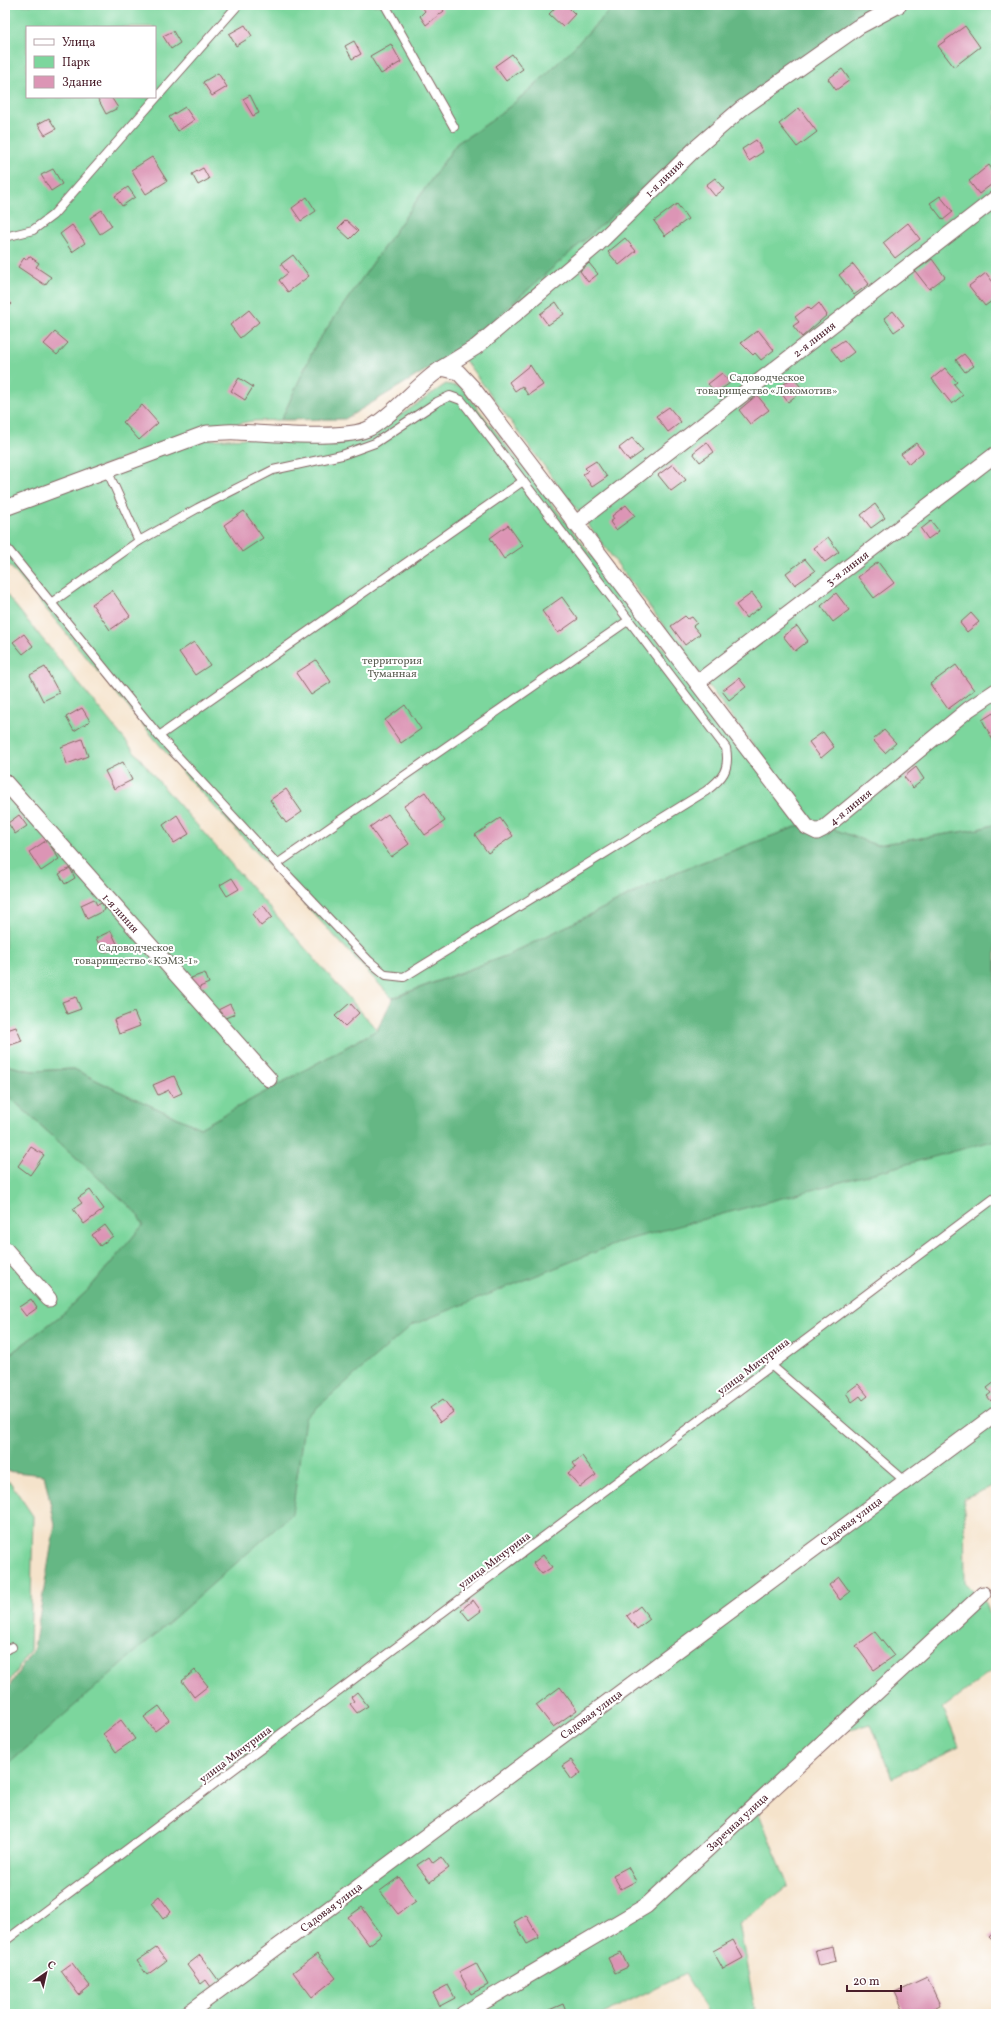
<svg xmlns="http://www.w3.org/2000/svg" width="1001" height="2019" font-family="Vollkorn,serif">
<rect width="100%" height="100%" fill="#fff"/>
<filter id="ink" filterUnits="userSpaceOnUse"><feTurbulence type="fractalNoise" baseFrequency=".025" numOctaves="2"/><feDisplacementMap in="SourceGraphic" scale="8" xChannelSelector="R" yChannelSelector="G"/><feConvolveMatrix kernelMatrix="1 2 1 2 8 2 1 2 1" color-interpolation-filters="sRGB"/></filter>
<filter id="wash" filterUnits="userSpaceOnUse"><feTurbulence type="fractalNoise" baseFrequency=".012" numOctaves="4" result="noise"/><feDisplacementMap in="SourceGraphic" scale="16" xChannelSelector="R" yChannelSelector="G"/><feGaussianBlur stdDeviation="0.9" result="paint"/><feColorMatrix in="noise" values="0 0 0 0 0 0 0 0 0 0 0 0 0 0 0 0 0 1.4 0 .05"/><feComposite in="paint" operator="in"/></filter>
<g filter="url(#wash)">
<rect width="100%" height="100%" fill="#f5e3cb"/>
<g fill="#7cd69d" stroke="#637a64" fill-rule="evenodd">
<path d="M5,5H615C567,54 517,109 457,143L316,344L281,420L252,421L191,433L5,503ZM27,27H155V97H27Z"/>
<path d="M886,5H996V824L979,829L876,845L809,820L458,351L755,90Z"/>
<path d="M446,384L461,387L801,825L679,871L508,955L392,998L184,774L5,560V511L198,440L256,438H367Z"/>
<path d="M5,593L160,783L377,1030L200,1128L112,1088L74,1069L32,1071L5,1065Z"/>
<path d="M5,1093L136,1212L143,1225L88,1290L64,1313L5,1358Z"/>
<path d="M996,1096V1485L964,1498L965,1582L986,1603L996,1633V1668L943,1708L959,1747L892,1778L871,1724L816,1737L812,1757L752,1796L788,1886L739,1924L755,2010L747,2014H709L685,1974L602,2014H5V1737L291,1402L408,1315Z"/>
<path d="M5,1482H10L33,1516L30,1650L5,1688Z"/>
</g>
<g fill="#65b784" stroke="#586b58">
<path d="M615,5H886L755,90L458,351L345,419L281,420L316,344L457,143C517,109 567,54 615,5Z"/>
<path d="M809,820L876,845L979,829L996,824V1140L623,1241L412,1325L305,1418L292,1514L5,1767V1693L34,1648L55,1524L44,1475L5,1471V1358L64,1313L88,1290L143,1225L136,1212L5,1093V1065L32,1071L74,1069L112,1088L200,1128L377,1030L393,998L508,955L679,871L801,825Z"/>
</g>
<g id="blocks">
<g fill="#dc95b5">
<path d="M421,5H440L444,11L426,25L420,16L425,11Z"/>
<path d="M558,5H566L575,14L563,27L549,14Z"/>
<path d="M245,25L252,36L236,46L229,34Z"/>
<path d="M965,26L980,47L954,67L938,46Z"/>
<path d="M173,31L180,43L171,49L163,36Z"/>
<path d="M354,41L361,54L352,59L345,46Z"/>
<path d="M391,44L401,62L381,74L370,56Z"/>
<path d="M512,54L523,69L506,81L495,66Z"/>
<path d="M842,69L850,80L836,90L828,79Z"/>
<path d="M218,73L227,87L212,96L203,82Z"/>
<path d="M250,95L259,113L253,116L243,99Z"/>
<path d="M97,97H111L118,108L106,114Z"/>
<path d="M185,107L194,120L178,131L169,117Z"/>
<path d="M799,108L817,132L797,147L779,124Z"/>
<path d="M49,118L56,129L45,135L38,124Z"/>
<path d="M756,140L763,152L749,161L742,149Z"/>
<path d="M152,157L167,181L146,194L131,170Z"/>
<path d="M989,165L996,174V181L979,194L969,181Z"/>
<path d="M203,168L209,179L198,185L192,174Z"/>
<path d="M53,169L62,184L51,191L41,175Z"/>
<path d="M715,178L724,189L715,196L706,185Z"/>
<path d="M128,187L135,197L122,206L115,196Z"/>
<path d="M940,196L953,212L943,220L930,203Z"/>
<path d="M307,197L316,211L301,221L292,208Z"/>
<path d="M677,204L688,219L665,236L654,221Z"/>
<path d="M102,210L112,226L100,234L90,218Z"/>
<path d="M346,220L358,231L350,239L338,228Z"/>
<path d="M908,223L920,239L895,258L883,243Z"/>
<path d="M72,225L85,243L72,252L60,234Z"/>
<path d="M625,238L636,251L619,265L608,252Z"/>
<path d="M293,255L309,276L288,292L279,280L288,273L281,264Z"/>
<path d="M29,256L39,263L36,267L51,277L45,285L18,267L24,258L26,260Z"/>
<path d="M932,259L945,277L929,289L915,271Z"/>
<path d="M589,263L598,274L588,282L580,271Z"/>
<path d="M853,264L869,284L854,295L839,275Z"/>
<path d="M986,273L996,286V298L985,306L969,286Z"/>
<path d="M5,297L12,304L5,311Z"/>
<path d="M556,302L564,314L548,325L540,314Z"/>
<path d="M819,303L827,315L802,337L793,326L799,322L795,317L808,307L811,310Z"/>
<path d="M249,310L259,322L240,338L230,325Z"/>
<path d="M893,311L904,325L894,332L884,318Z"/>
<path d="M758,330L774,350L761,360L755,353L753,355L741,343Z"/>
<path d="M55,332L68,343L57,355L44,344Z"/>
<path d="M844,340L854,352L841,362L831,349Z"/>
<path d="M964,354L974,366L965,372L956,360Z"/>
<path d="M530,365L543,385L528,395L522,386L515,391L509,382Z"/>
<path d="M945,368L957,382L954,384L963,395L952,404L932,379Z"/>
<path d="M722,373L730,383L716,393L708,384Z"/>
<path d="M793,377L803,390L788,402L778,389Z"/>
<path d="M239,378L253,387L245,400L231,391Z"/>
<path d="M757,395L769,410L750,424L739,410Z"/>
<path d="M142,405L158,423L139,440L123,422Z"/>
<path d="M669,407L681,422L668,432L656,416Z"/>
<path d="M632,438L643,451L629,461L619,448Z"/>
<path d="M707,442L714,452L700,462L693,453Z"/>
<path d="M916,443L923,452L909,464L901,454Z"/>
<path d="M596,461L607,477L592,487L583,474L588,471L585,468Z"/>
<path d="M673,464L686,480L671,491L658,475Z"/>
<path d="M875,504L885,518L871,528L861,515Z"/>
<path d="M626,505L635,516L616,530L610,522L614,519L612,516Z"/>
<path d="M244,511L263,538L242,552L224,525Z"/>
<path d="M931,521L939,531L928,539L921,529Z"/>
<path d="M508,525L523,546L504,559L490,538Z"/>
<path d="M828,537L839,552L825,562L814,548Z"/>
<path d="M805,559L815,571L795,585L786,573Z"/>
<path d="M878,562L894,583L874,598L858,577Z"/>
<path d="M112,590L130,616L110,630L92,604Z"/>
<path d="M752,593L762,606L746,618L736,605Z"/>
<path d="M836,593L849,610L833,622L821,606Z"/>
<path d="M562,597L578,619L558,633L542,611Z"/>
<path d="M971,613L979,622L967,632L960,623Z"/>
<path d="M685,616L688,619L692,617L697,623L693,626L700,634L685,645L671,626Z"/>
<path d="M797,626L808,641L795,651L783,636Z"/>
<path d="M24,634L33,646L23,654L13,642Z"/>
<path d="M194,642L210,665L195,675L179,652Z"/>
<path d="M316,660L331,682L311,695L296,673Z"/>
<path d="M956,665L974,690L948,709L930,684Z"/>
<path d="M45,667L59,693L43,701L30,675Z"/>
<path d="M739,678L746,687L729,700L722,691Z"/>
<path d="M405,705L421,729L401,743L385,720Z"/>
<path d="M82,708L90,721L74,731L66,717Z"/>
<path d="M993,713L996,718L995,744L982,720Z"/>
<path d="M884,730L896,743L885,753L873,740Z"/>
<path d="M823,732L834,747L821,758L809,742Z"/>
<path d="M82,739L88,756L67,764L61,747Z"/>
<path d="M123,762L132,780L114,789L105,771Z"/>
<path d="M916,767L924,779L913,788L904,777Z"/>
<path d="M286,789L302,812L286,823L270,800Z"/>
<path d="M425,792L445,821L425,835L404,806Z"/>
<path d="M388,814L409,844L391,857L370,827Z"/>
<path d="M19,815L27,826L15,834L8,823Z"/>
<path d="M177,815L189,834L174,843L163,825Z"/>
<path d="M500,818L513,836L488,853L475,835Z"/>
<path d="M47,840L59,859L41,871L29,852Z"/>
<path d="M70,868L75,878L65,884L59,874Z"/>
<path d="M232,878L239,889L227,896L220,885Z"/>
<path d="M94,899L97,905L102,903L105,910L87,919L81,905Z"/>
<path d="M263,905L272,917L261,926L252,914Z"/>
<path d="M111,931L118,946L103,953L96,938Z"/>
<path d="M205,973L209,983L195,989L191,978Z"/>
<path d="M76,997L81,1009L67,1014L62,1002Z"/>
<path d="M350,1003L359,1013L345,1026L335,1016Z"/>
<path d="M230,1004L235,1014L223,1019L218,1010Z"/>
<path d="M134,1012L140,1026L119,1034L114,1020Z"/>
<path d="M5,1026L7,1030L16,1027L22,1041L5,1047Z"/>
<path d="M174,1076L182,1093L173,1097L169,1090L158,1095L153,1085Z"/>
<path d="M31,1147L44,1155L30,1175L18,1166Z"/>
<path d="M90,1190L104,1209L84,1224L73,1209L82,1203L78,1198Z"/>
<path d="M105,1225L113,1236L100,1246L92,1235Z"/>
<path d="M31,1299L37,1308L26,1316L19,1307Z"/>
<path d="M996,1381V1397L991,1401L987,1396L991,1393L987,1388Z"/>
<path d="M858,1384L868,1396L863,1400L860,1396L852,1402L846,1393Z"/>
<path d="M443,1399L453,1412L440,1422L430,1408Z"/>
<path d="M582,1456L596,1475L580,1487L568,1473L576,1467L573,1463Z"/>
<path d="M543,1555L552,1567L542,1574L533,1563Z"/>
<path d="M839,1577L850,1592L840,1600L829,1585Z"/>
<path d="M473,1600L481,1611L469,1620L461,1610Z"/>
<path d="M640,1606L650,1619L637,1629L627,1616Z"/>
<path d="M875,1632L894,1656L874,1670L856,1646Z"/>
<path d="M195,1670L208,1686L194,1697L182,1681Z"/>
<path d="M560,1687L577,1710L553,1727L536,1705Z"/>
<path d="M357,1692L368,1706L357,1713L350,1704L354,1701L351,1697Z"/>
<path d="M159,1706L169,1720L155,1731L144,1717Z"/>
<path d="M121,1720L135,1739L116,1752L103,1734Z"/>
<path d="M571,1760L581,1773L572,1780L562,1766Z"/>
<path d="M429,1857L433,1863L441,1857L449,1868L430,1882L417,1865Z"/>
<path d="M628,1867L636,1881L621,1889L613,1875Z"/>
<path d="M399,1877L416,1901L398,1914L380,1891Z"/>
<path d="M159,1896L171,1912L163,1919L151,1903Z"/>
<path d="M362,1907L382,1935L369,1945L348,1917Z"/>
<path d="M526,1915L539,1938L527,1944L514,1922Z"/>
<path d="M996,1931V1944L989,1937Z"/>
<path d="M733,1940L743,1958L723,1969L713,1951Z"/>
<path d="M833,1946L836,1961L819,1965L815,1950Z"/>
<path d="M156,1948L166,1961L147,1975L137,1961Z"/>
<path d="M621,1952L628,1967L615,1973L608,1958Z"/>
<path d="M317,1954L336,1978L312,1997L293,1972Z"/>
<path d="M200,1955L219,1981L211,1987L206,1980L201,1984L187,1965Z"/>
<path d="M72,1963L90,1986L79,1995L61,1971Z"/>
<path d="M476,1963L488,1985L471,1994L459,1972Z"/>
<path d="M927,1977L940,2005L922,2014H905L895,1992Z"/>
<path d="M448,1985L455,1998L440,2006L433,1993Z"/>
<path d="M563,2004L567,2014H540Z"/>
</g>
</g>
</g>
<g filter="url(#ink)">
<use href="#blocks" fill-opacity="0" stroke="#866463" stroke-width="1"/>
<g fill="none" stroke-linecap="round" stroke-linejoin="round">
<g stroke="#866463" stroke-width="10">
<g id="service">
<path d="M385,5L454,127"/>
<path d="M5,237L33,230L53,215L238,5"/>
<path d="M107,470L139,541"/>
<path d="M5,546L159,736L277,864L368,960L386,975L404,977L706,791C723,778 730,770 726,748L469,410L461,400L450,396L437,402L375,443L342,455L273,470L198,508L139,541L51,603"/>
<path d="M159,736L523,481"/>
<path d="M277,864L629,620"/>
<path d="M772,1366L905,1481"/>
<path d="M5,1650L12,1647"/>
<path d="M5,1941L996,1197"/>
</g>
</g>
<g stroke="#866463" stroke-width="17">
<g id="minor">
<path d="M442,368L476,347L598,244L696,148L741,109L858,27L899,5"/>
<path d="M5,508L207,433C217,433 227,431 237,432C267,433 346,441 370,428C397,412 416,385 442,368L458,372L472,387L807,827L817,832L823,829L969,709L996,691"/>
<path d="M575,524L996,198"/>
<path d="M698,682L996,454"/>
<path d="M5,782L269,1079"/>
<path d="M5,1249L49,1299"/>
<path d="M187,2014L996,1414"/>
<path d="M463,2014L646,1906L983,1594"/>
</g>
</g>
<use href="#service" stroke="#fff" stroke-width="8"/>
<use href="#minor" stroke="#fff" stroke-width="15"/>
</g>
</g>
<g text-anchor="middle" stroke-width="4" stroke-linejoin="round" paint-order="stroke">
<g font-size="11" fill="#4a1f2b" stroke="#fff">
<text transform="translate(664 178) rotate(-44)" y="4">1-я линия</text>
<text transform="translate(814 339) rotate(-38)" y="4">2-я линия</text>
<text transform="translate(847 568) rotate(-37)" y="4">3-я линия</text>
<text transform="translate(850 807) rotate(-39)" y="4">4-я линия</text>
<text transform="translate(121 913) rotate(48)" y="4">1-я линия</text>
<text transform="translate(753 1366) rotate(-37)" y="4">улица Мичурина</text>
<text transform="translate(851 1521) rotate(-37)" y="4">Садовая улица</text>
<text transform="translate(494 1560) rotate(-37)" y="4">улица Мичурина</text>
<text transform="translate(591 1714) rotate(-37)" y="4">Садовая улица</text>
<text transform="translate(235 1754) rotate(-37)" y="4">улица Мичурина</text>
<text transform="translate(737 1822) rotate(-43)" y="4">Заречная улица</text>
<text transform="translate(331 1907) rotate(-37)" y="4">Садовая улица</text>
</g>
<g font-size="11" fill="#5c5f53" stroke="#fff">
<text x="767" y="381">Садоводческое<tspan x="767" dy="13">товарищество «Локомотив»</tspan></text>
<text x="392" y="664">территория<tspan x="392" dy="13">Туманная</tspan></text>
<text x="136" y="951">Садоводческое<tspan x="136" dy="13">товарищество «КЭМЗ-1»</tspan></text>
</g>
</g>
<rect width="1001" height="2019" fill="none" stroke="#fff" stroke-width="20"/>
<rect x="26" y="26" width="130" height="72" fill="#ffffff" stroke="#b7a5aa"/>
<rect x="34" y="39" width="20" height="6" fill="#ffffff" stroke="#b7a5aa"/>
<text x="62" y="46" font-size="12" fill="#4a1f2b">Улица</text>
<rect x="34" y="56" width="20" height="12" fill="#7cd69d" stroke="#b7a5aa"/>
<text x="62" y="66" font-size="12" fill="#4a1f2b">Парк</text>
<rect x="34" y="76" width="20" height="12" fill="#dc95b5" stroke="#b7a5aa"/>
<text x="62" y="86" font-size="12" fill="#4a1f2b">Здание</text>
<g transform="translate(46 1973) rotate(34)" stroke="#ffffff" stroke-width="3" paint-order="stroke">
<path d="M0-3L7 15L0 10L-7 15Z" fill="#4a1f2b"/>
<text y="-6" font-size="11" font-weight="bold" text-anchor="middle" fill="#4a1f2b">С</text>
</g>
<path d="M847 1985v6h54v-6" fill="none" stroke="#4a1f2b" stroke-width="2"/>
<text x="853" y="1985" font-size="12" fill="#4a1f2b" stroke="#ffffff" stroke-width="3" paint-order="stroke">20 m</text>
</svg>
